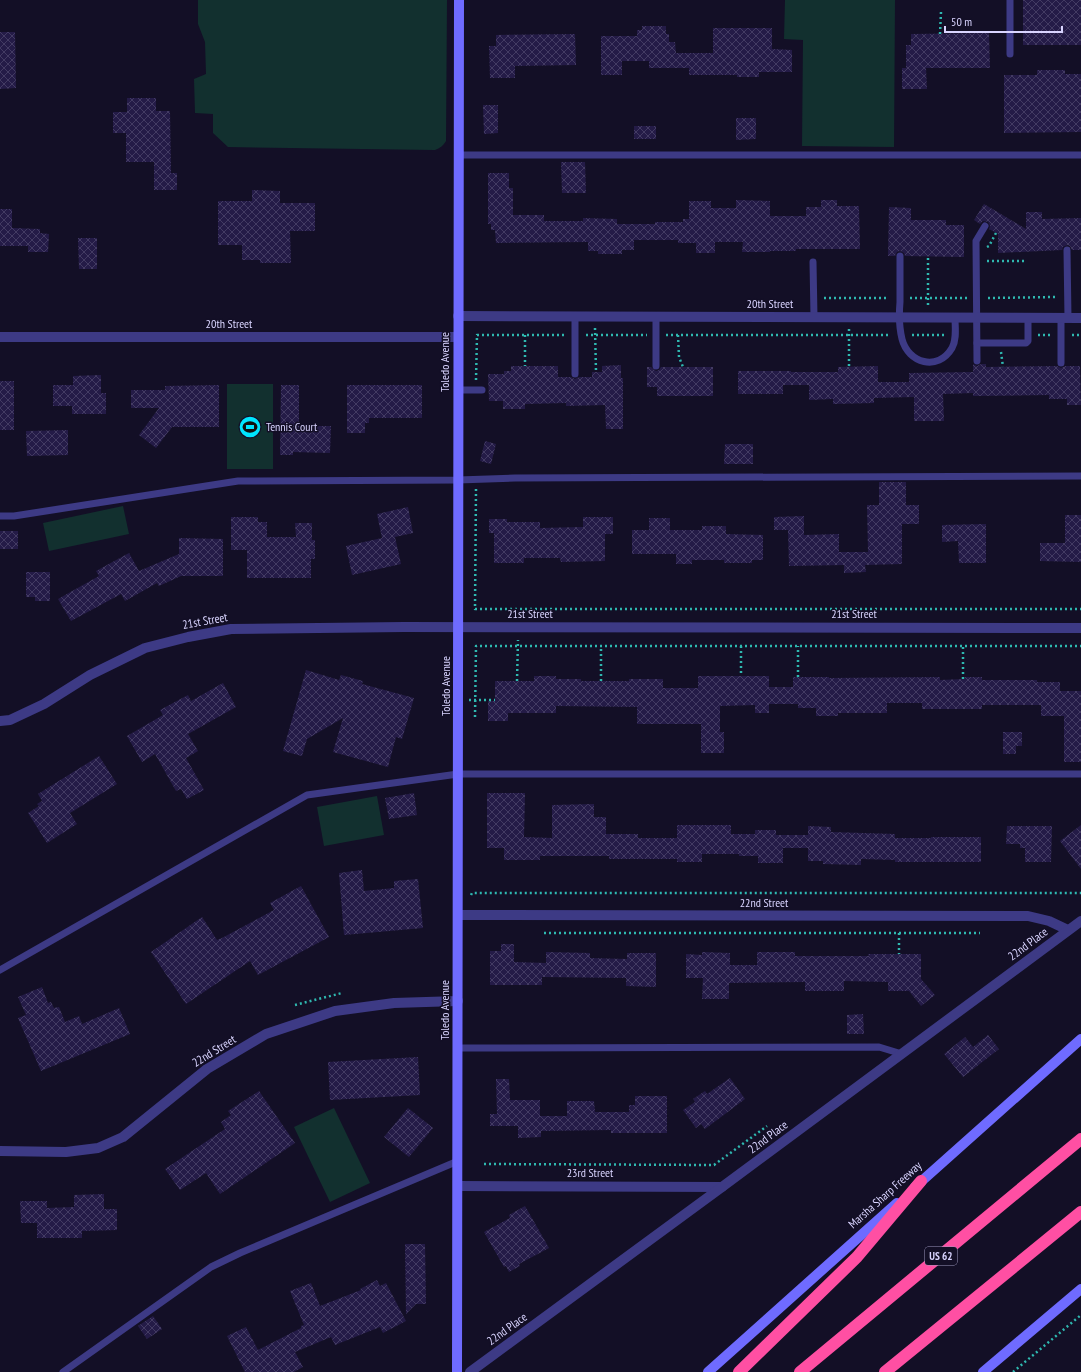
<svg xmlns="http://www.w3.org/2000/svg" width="1081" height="1372" font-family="'PT Sans Narrow',sans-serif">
<defs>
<pattern id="building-cross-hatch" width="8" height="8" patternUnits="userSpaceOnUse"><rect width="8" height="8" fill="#241b47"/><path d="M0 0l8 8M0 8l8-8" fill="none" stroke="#433b63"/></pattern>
</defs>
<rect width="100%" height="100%" fill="#130f26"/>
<g fill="#12302f">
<path d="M198,0H447L446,141C443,146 440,148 435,150L228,147L213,133V114L195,113L194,79L206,74L205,42L198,24Z"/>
<path d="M785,0H895L894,147L802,146L803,40L784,39Z"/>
<rect x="227" y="384" width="46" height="85"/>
<path d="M123,506L129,534L49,551L43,523Z"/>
<path d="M377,796L384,835L324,846L317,807Z"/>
<path d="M334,1108L370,1183L330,1202L294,1127Z"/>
</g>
<g fill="url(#building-cross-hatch)">
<rect x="1023" y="0" width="58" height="45"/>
<path d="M642,26H666V34H669V42H675L676,53H713V28H772V49L792,50V72H759V77H737V75H689V68H649V61H622V75H601V36H637V30H642Z"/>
<path d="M0,32H15L16,88L0,89Z"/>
<path d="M989,33L990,68H926L927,89H902V68H906V45H911V34Z"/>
<path d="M575,34L576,65L515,66V78H490L489,46H496V35Z"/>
<path d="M1037,70H1065V74H1081V132L1004,133V75H1037Z"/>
<path d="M127,98H156V111H170L171,173H177V190H154V162H126V133H113V112H127Z"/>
<path d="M483,105H498V133L484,134Z"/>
<path d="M736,118H756V139L736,140Z"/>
<rect x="634" y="126" width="22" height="13"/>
<path d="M561,162H585L586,193H562Z"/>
<path d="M488,173H509V188H513V215H544V221H583V218L617,219V224H655V222H683V219H689V201H711V208H736V200L770,201V216H806V207H821V200H837V206H859L860,249H796V251H770V252H742L743,242H715V253H696V243H678V240H634V250H622V254H598V251H588V242L496,243L495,230H491V224H488Z"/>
<path d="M252,190L280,191V203H315V231H290L291,263H260V260H242V245H218V201H252Z"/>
<path d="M984,204L1026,229V212H1042V219L1081,218V250H1072L1070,246L1067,245L1063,247L1062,250L998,253V234L989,229L990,226L988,222L983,221L980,224L974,220Z"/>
<path d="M889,207L911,208V220H946V225H964V257L905,256L904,253L900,251L897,252L895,256H888Z"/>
<path d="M0,209H12V228L40,229V233L49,234L48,252H28V246H0Z"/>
<path d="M78,238H97V269H79Z"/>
<path d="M973,364L977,366L981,364H986V367L1057,366L1061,368L1065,366H1080L1081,405H1067V399H1049V395L973,396V393L943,394L944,421H914V397L874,398V403L833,404V399L809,400V385H783V394H738V371H791V372H838V367L878,366V382H909V373L973,372Z"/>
<path d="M621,365V378H623V429H606L605,405L566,406V403L525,404V409H503V401H489L488,374H504V371H511V366H558V377H571L575,379L579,377H592V372H602V366Z"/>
<path d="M647,367H651L656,371L659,370L661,367H713V396H657V387H647Z"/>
<path d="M101,375V393H106V414H72V406H53V385H73V376Z"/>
<rect x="0" y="381" width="14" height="49"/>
<path d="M219,385V427H172L156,448L139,435L159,408H131V390H165V386Z"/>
<path d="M281,385H299V426H331L330,453L293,452V455H280Z"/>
<path d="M347,385H422V418H369V423H365V433H347Z"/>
<path d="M68,430V455L27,456L26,431Z"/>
<path d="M485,441L496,444L491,464L480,461Z"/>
<path d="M725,444H753V464H724Z"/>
<path d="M879,482H906V505H919V524H902V564L865,565L866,572L844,573V565L789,566L788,530H774V517L804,516V535L839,534V552H868L867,505H879Z"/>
<path d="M408,507L413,533L395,537L401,564L352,575L346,546L382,538L377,514Z"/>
<path d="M1065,515H1081V562L1040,561V543H1065Z"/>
<path d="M231,517H258V522H267V537H296L295,523H312V540H315V559H311V578H247V550H231Z"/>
<path d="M583,517H613V534H605V561L561,562L560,558H524V563H494V533H489V519H507V522H540V528L583,527Z"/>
<path d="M649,518H670V530H702V526H726V534L763,535V560H752V563H724V560H692V564H676V554H632V530H649Z"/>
<path d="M986,524V563H959L958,541L942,542V525Z"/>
<rect x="0" y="531" width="18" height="18"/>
<path d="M179,538L223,539V576H181L159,586L157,583L125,601L121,594L71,621L58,599L99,576L96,571L129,553L139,571L179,554Z"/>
<path d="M26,572H50V601H35V597H26Z"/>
<path d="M306,670L339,680L341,675L363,681L362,684L414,698L402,739L396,737L388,767L333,752L343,718L307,739L302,756L283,751Z"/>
<path d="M534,676H556V679H581V681H629V679H663V688H698V676H769V687H793V677H829V678L940,677V680L965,679V677H982V680H1037V682H1060V691H1081V762H1064V716H1041V705H982V709H922V703H887V713H838V716H816V708H798V704H769V713H755V705L720,706V732H724V753H701V724H637V707L556,706V713H508V721H488V701H495V681H534Z"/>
<path d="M223,683L236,707L188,734L198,751L186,758L204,790L187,799L181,789L176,791L155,754L142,762L127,736L163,715L160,710L188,695L191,701Z"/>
<path d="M1003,732H1022V746H1016V754H1003Z"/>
<path d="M99,756L117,784L70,813L77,824L47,843L28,813L39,806L37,804L42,801L38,794Z"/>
<path d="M414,793L417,815L389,819L385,798Z"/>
<path d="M487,793H525L524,837L552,838V805L594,804V817H606V834H638V838H677V825H731V834H755V830H776V835H808V826L831,827V832L895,834V838H931V837H981V862H895V860L861,859V865L823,864V861H808V848H783V863H758V856H739V854H702V862H677V859H609V856H540V860H504V848H487Z"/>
<path d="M1081,825V869L1060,841Z"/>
<path d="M1007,826H1052L1051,862H1025V848H1020V844H1006Z"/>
<path d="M362,870L364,891L394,888V881L418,879L423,928L344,935L339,873Z"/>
<path d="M301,886L329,937L258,975L250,961L186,1004L151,952L202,917L217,940L222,938L274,910L270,903Z"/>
<path d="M501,944H514V962L546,963V952L590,953V958L627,959V953H656V987L626,986V978L542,977V985H490V951H501Z"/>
<path d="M702,952L730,953V965H757V952H795V956H869L868,954H921V979L935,995L921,1006L909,991H888V982L844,981V991H805V982L729,983V999H702L703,978H686V954L702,955Z"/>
<path d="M42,987L48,1003L51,1002L54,1008L59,1007L65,1022L79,1016L82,1024L119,1008L130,1034L41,1071L18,1018L26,1015L18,997Z"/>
<path d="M863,1014L864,1034H847V1015Z"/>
<path d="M988,1035L999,1049L963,1077L944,1054L965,1037L973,1047Z"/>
<path d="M418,1057L420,1095L330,1100L328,1062Z"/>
<path d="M730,1078L745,1099L705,1129L701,1124L696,1128L683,1110L695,1102L693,1099L705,1091L707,1094Z"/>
<path d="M496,1079H509L510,1100H540V1116H567V1101H594L595,1112H629V1105H635V1096H667V1133H611V1130L541,1131V1137L518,1138V1126H490V1114H497Z"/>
<path d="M259,1091L295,1143L220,1194L206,1173L180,1190L165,1169L225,1129L221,1122L231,1115L228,1111Z"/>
<path d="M408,1108L433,1128L409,1157L384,1137Z"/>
<path d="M104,1194V1209H117V1230L82,1231V1238H37V1223H21L20,1201H47V1208L74,1207V1195Z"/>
<path d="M525,1206L549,1248L519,1264L520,1266L509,1272L506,1266L504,1267L484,1232L510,1218L509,1215Z"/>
<path d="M405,1244H425L426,1304H416L406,1314Z"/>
<path d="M377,1280L380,1286L386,1283L406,1321L383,1333L380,1327L335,1345L331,1337L295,1352L303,1367L294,1372H245L227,1336L246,1327L258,1350L301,1328V1326L304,1325L290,1291L311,1283L320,1306L361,1290L360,1289Z"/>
<path d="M153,1316L162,1329L147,1339L138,1326Z"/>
</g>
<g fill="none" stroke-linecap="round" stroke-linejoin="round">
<g stroke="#2fb8b0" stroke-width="2.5" stroke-dasharray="2 3" stroke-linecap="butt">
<path d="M940,34L941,12"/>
<path d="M987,247L989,246L996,233"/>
<path d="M987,261H1024"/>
<path d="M824,298H889"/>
<path d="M910,298H967"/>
<path d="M988,298L1056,297"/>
<path d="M928,305V256"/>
<path d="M595,328L596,372"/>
<path d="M849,329V367"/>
<path d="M525,335V366"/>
<path d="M586,335H647"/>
<path d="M666,335H891"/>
<path d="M678,335L679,357L683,367"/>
<path d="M912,335H945"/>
<path d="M1038,335H1050"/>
<path d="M1072,335H1081"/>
<path d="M1001,352L1003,367"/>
<path d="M476,380L477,335H565"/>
<path d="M476,489L475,609H1081"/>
<path d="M741,646V676"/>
<path d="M798,677V646"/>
<path d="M963,679V646"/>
<path d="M517,681L518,640"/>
<path d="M601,681V646"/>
<path d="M469,700H495"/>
<path d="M475,717L476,646H1081"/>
<path d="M471,895L472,893H1081"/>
<path d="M544,933H980"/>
<path d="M899,933V954"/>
<path d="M295,1005L342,993"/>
<path d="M484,1164L714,1165L767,1126"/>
<path d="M1013,1372L1081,1315"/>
</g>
<g stroke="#3d3a85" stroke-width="7">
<path d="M1010,0V54"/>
<path d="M459,155H1081"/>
<path d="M1067,250L1068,318"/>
<path d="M900,256C900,272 900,287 900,302C899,314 899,327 902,339C908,363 938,372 952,348C957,339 955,327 955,318"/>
<path d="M813,262L814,317"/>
<path d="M656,317V366"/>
<path d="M977,343H1026L1028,341V318"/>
<path d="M977,361L976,241L985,226"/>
<path d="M1061,363V318"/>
<path d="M575,374V316"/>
<path d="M458,390H482"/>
<path d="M0,516H14L238,481L458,480L515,478L1081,476"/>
<path d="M0,970L307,795L458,774H1081"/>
<path d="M458,1048L879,1047L902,1054"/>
<path d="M63,1372L211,1267L240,1253L458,1161"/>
</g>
<g stroke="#3d3a85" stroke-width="10">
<path d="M458,316L1081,318"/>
<path d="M0,337H458"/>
<path d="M0,721L10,720L44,704L90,675L145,648L188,637L231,629L404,627L1081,628"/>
<path d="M458,915L1028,916L1049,921L1068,930"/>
<path d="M0,1151L66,1152L98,1148L123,1137L207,1069L266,1034L335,1011L394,1003L458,1001"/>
<path d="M458,1186L722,1187"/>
<path d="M470,1372L722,1187L1081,921"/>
</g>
<g stroke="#6f6bff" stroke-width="10">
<path d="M915,1187L1081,1039"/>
<path d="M457,1372L459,0"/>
<path d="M708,1372L897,1203"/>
<path d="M983,1372L1081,1289"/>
</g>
<g stroke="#ff4fa3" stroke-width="12">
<path d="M739,1372L857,1257L921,1181"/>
<path d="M800,1372L1081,1139"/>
<path d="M885,1372L1081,1212"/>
</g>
</g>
<defs>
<g id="stadium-disc" transform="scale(1.15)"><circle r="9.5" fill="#00e5ff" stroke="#130f26"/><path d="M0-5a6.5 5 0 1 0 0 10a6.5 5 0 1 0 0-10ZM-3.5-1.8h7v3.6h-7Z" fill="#111"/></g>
</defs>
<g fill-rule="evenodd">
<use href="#stadium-disc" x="250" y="427"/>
</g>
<g text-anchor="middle" stroke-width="3" stroke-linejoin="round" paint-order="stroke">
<rect fill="#130f26" stroke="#9e99be" stroke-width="1" x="925" y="1247" width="32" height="18" rx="3"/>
<g font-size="11" font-weight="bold" fill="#d9d4ff">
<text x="941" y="1260">US 62</text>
</g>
<g font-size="12" fill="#d9d4ff" stroke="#130f26">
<text x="770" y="308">20th Street</text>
<text x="229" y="328">20th Street</text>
<text transform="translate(445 362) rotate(-90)" y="4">Toledo Avenue</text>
<text x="530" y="618">21st Street</text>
<text x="854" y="618">21st Street</text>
<text transform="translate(205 621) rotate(-10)" y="4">21st Street</text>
<text transform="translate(446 686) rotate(-90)" y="4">Toledo Avenue</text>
<text x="764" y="907">22nd Street</text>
<text transform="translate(1028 944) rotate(-37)" y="4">22nd Place</text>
<text transform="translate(445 1010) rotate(-90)" y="4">Toledo Avenue</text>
<text transform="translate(214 1051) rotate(-32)" y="4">22nd Street</text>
<text transform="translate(768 1137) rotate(-37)" y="4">22nd Place</text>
<text x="590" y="1177">23rd Street</text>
<text transform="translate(885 1195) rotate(-42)" y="4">Marsha Sharp Freeway</text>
<text transform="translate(507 1329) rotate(-36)" y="4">22nd Place</text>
</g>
<g font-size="12" fill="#d9d4ff" stroke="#130f26" text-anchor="start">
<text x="266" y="431">Tennis Court</text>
</g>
</g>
<path d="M945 26v6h117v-6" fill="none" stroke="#d9d4ff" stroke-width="2"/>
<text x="951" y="26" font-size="12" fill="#d9d4ff" stroke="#130f26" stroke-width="3" paint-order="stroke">50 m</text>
</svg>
